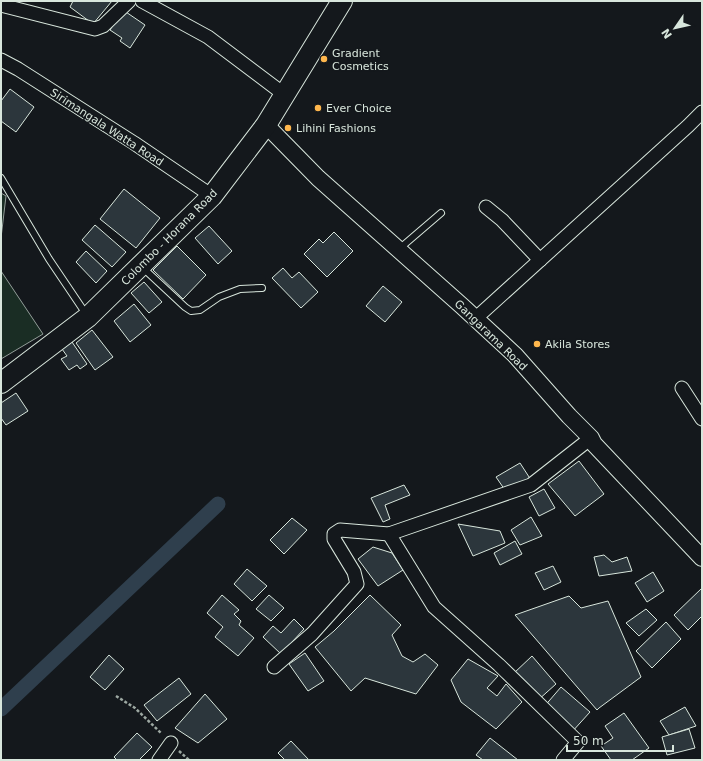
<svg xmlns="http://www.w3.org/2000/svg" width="703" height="761" font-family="'DejaVu Sans',sans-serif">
<rect width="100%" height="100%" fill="#14181c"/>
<g fill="#1a2d24" stroke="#939e99">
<path d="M1,193L6,196L1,238Z"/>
<path d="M1,271L43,334L1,359Z"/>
</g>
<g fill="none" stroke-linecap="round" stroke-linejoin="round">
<path stroke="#2f3f4d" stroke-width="15" d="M1,709L218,504"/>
</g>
<g fill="#2c363c" stroke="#d8e6dc">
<path d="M73,1H112L93,24L70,7Z"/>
<path d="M123,10L145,25L130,48L120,41L122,38L110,30Z"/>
<path d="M10,89L34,107L16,132L1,121V101Z"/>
<path d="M124,189L160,218L136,248L100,219Z"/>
<path d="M95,225L126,252L112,267L82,240Z"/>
<path d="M209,226L232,251L218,264L195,238Z"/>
<path d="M334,232L353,251L327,277L304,254L319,239L323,243Z"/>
<path d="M177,246L206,275L183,299L153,270Z"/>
<path d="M86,251L107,271L96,283L76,262Z"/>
<path d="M283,268L292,278L299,272L318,292L301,308L272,278Z"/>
<path d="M144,282L162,302L149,313L131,293Z"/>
<path d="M383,286L402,302L385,322L366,306Z"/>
<path d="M134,304L151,325L130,342L114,321Z"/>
<path d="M92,330L113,357L95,370L76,343Z"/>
<path d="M72,342L87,364L80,369L77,365L69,370L61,359L67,356L62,349Z"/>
<path d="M16,393L28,411L6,425L1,418V403Z"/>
<path d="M579,461L604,494L575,516L548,484Z"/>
<path d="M520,463L531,480L507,493L496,477Z"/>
<path d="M404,485L410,495L385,505L390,519L383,522L371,498Z"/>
<path d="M544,489L555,508L539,516L529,497Z"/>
<path d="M531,517L542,536L520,545L511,530Z"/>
<path d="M292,518L307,530L284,554L270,540Z"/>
<path d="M458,524L500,531L505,543L473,556Z"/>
<path d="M515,541L522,554L500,565L494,553Z"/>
<path d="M373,547L392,553L403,570L378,586L358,559Z"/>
<path d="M604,555L612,562L627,557L632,571L599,576L594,557Z"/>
<path d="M553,566L561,582L544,590L535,573Z"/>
<path d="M247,569L267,586L252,601L234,584Z"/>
<path d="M653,572L664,591L647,602L635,583Z"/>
<path d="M702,588V616L688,630L674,615Z"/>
<path d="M222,595L239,610L234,614L241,621L239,625L254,638L238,656L215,637L223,627L207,613Z"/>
<path d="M269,595L284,608L271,621L256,609Z"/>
<path d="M370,595L401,625L392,635L402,656L413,662L425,654L438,665L416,694L365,678L351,691L315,647L334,631Z"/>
<path d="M569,596L581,608L608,601L641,677L599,708L597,710L515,615Z"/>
<path d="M646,609L657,620L639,636L626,623Z"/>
<path d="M294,619L304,629L281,654L263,637L273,626L281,633Z"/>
<path d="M666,622L681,639L652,668L636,651Z"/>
<path d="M305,653L324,681L308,691L289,664Z"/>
<path d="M109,655L124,669L105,690L90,677Z"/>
<path d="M532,656L556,684L537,701L513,674Z"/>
<path d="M468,659L498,676L487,688L497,696L506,684L522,702L496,729L461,702L451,680Z"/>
<path d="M179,678L191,694L157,721L144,705Z"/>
<path d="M561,687L590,712L571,733L543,708Z"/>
<path d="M205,694L227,719L198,743L175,728Z"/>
<path d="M685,707L696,726L669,735L660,721Z"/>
<path d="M624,713L649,748L632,760H611L601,746L613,738L605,726Z"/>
<path d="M689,729L695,748L667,755L662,737Z"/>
<path d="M137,733L152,747L139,760H117L114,757Z"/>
<path d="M490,738L518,760H483L476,755Z"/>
<path d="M291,741L309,760H285L278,753Z"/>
</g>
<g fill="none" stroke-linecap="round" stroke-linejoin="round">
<g stroke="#d8e6dc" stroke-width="8">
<g id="service">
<path d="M1,178L49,259L86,314"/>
<path d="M399,249L441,213"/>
<path d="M142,267L185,307L191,311L200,310L219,297L240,289L262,288"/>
</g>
</g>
<g stroke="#d8e6dc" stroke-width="15">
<g id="minor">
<path d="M142,1L208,37L285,95"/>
<path d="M1,5L95,29L103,26L129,1"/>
<path d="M1,60L18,69L134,143L212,196"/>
<path d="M486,207L502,220L540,260"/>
<path d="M476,318L688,126L702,112"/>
<path d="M682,388L702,419"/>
<path d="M389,534L434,607L499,665L578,742L563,760"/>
<path d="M274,667L312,634L357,584L354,572L334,539V534L340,530L389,534L531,485L591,438"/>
<path d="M159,760L171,743"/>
</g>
</g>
<g stroke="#d8e6dc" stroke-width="18">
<path id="tertiary" d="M266,125L318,178L462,306L515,355L569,416L591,438L594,444L702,558"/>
</g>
<g stroke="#d8e6dc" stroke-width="22">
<path id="primary" d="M1,383L88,317L212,196L266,125L342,1"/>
</g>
<g stroke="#9da8a2" stroke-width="2.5" stroke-dasharray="3 2" stroke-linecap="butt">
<path d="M116,696L135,708L162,734"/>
<path d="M179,751L189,760"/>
</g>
<use href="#service" stroke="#14181c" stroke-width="6"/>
<use href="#minor" stroke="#14181c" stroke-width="13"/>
<use href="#tertiary" stroke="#14181c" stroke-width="16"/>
<use href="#primary" stroke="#14181c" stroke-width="20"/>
</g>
<g fill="#ffb74d" stroke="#14181c" stroke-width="1.5">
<circle cx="324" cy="59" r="4"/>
<circle cx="318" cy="108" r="4"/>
<circle cx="288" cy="128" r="4"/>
<circle cx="537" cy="344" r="4"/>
</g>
<g text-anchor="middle" stroke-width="3" stroke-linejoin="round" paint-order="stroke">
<g font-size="11" fill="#d8e6dc" stroke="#14181c" text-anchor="start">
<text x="332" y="57">Gradient<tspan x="332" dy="13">Cosmetics</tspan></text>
<text x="326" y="112">Ever Choice</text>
<text x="296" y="132">Lihini Fashions</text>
<text x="545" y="348">Akila Stores</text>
</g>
<g font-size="11" fill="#d8e6dc" stroke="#14181c">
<text transform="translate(107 127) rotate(33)" y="4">Sirimangala Watta Road</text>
<text transform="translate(169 237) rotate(-45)" y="4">Colombo - Horana Road</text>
<text transform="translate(491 335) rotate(44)" y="4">Gangarama Road</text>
</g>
</g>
<rect width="703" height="761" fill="none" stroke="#d8e6dc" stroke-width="4"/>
<g transform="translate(675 28) rotate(236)" stroke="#14181c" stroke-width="3" paint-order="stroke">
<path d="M0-3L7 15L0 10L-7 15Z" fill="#d8e6dc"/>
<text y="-6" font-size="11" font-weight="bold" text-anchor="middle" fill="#d8e6dc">N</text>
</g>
<path d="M567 745v6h106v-6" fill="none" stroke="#d8e6dc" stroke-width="2"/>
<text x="573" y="745" font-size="12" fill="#d8e6dc" stroke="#14181c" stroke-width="3" paint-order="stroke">50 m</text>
</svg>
